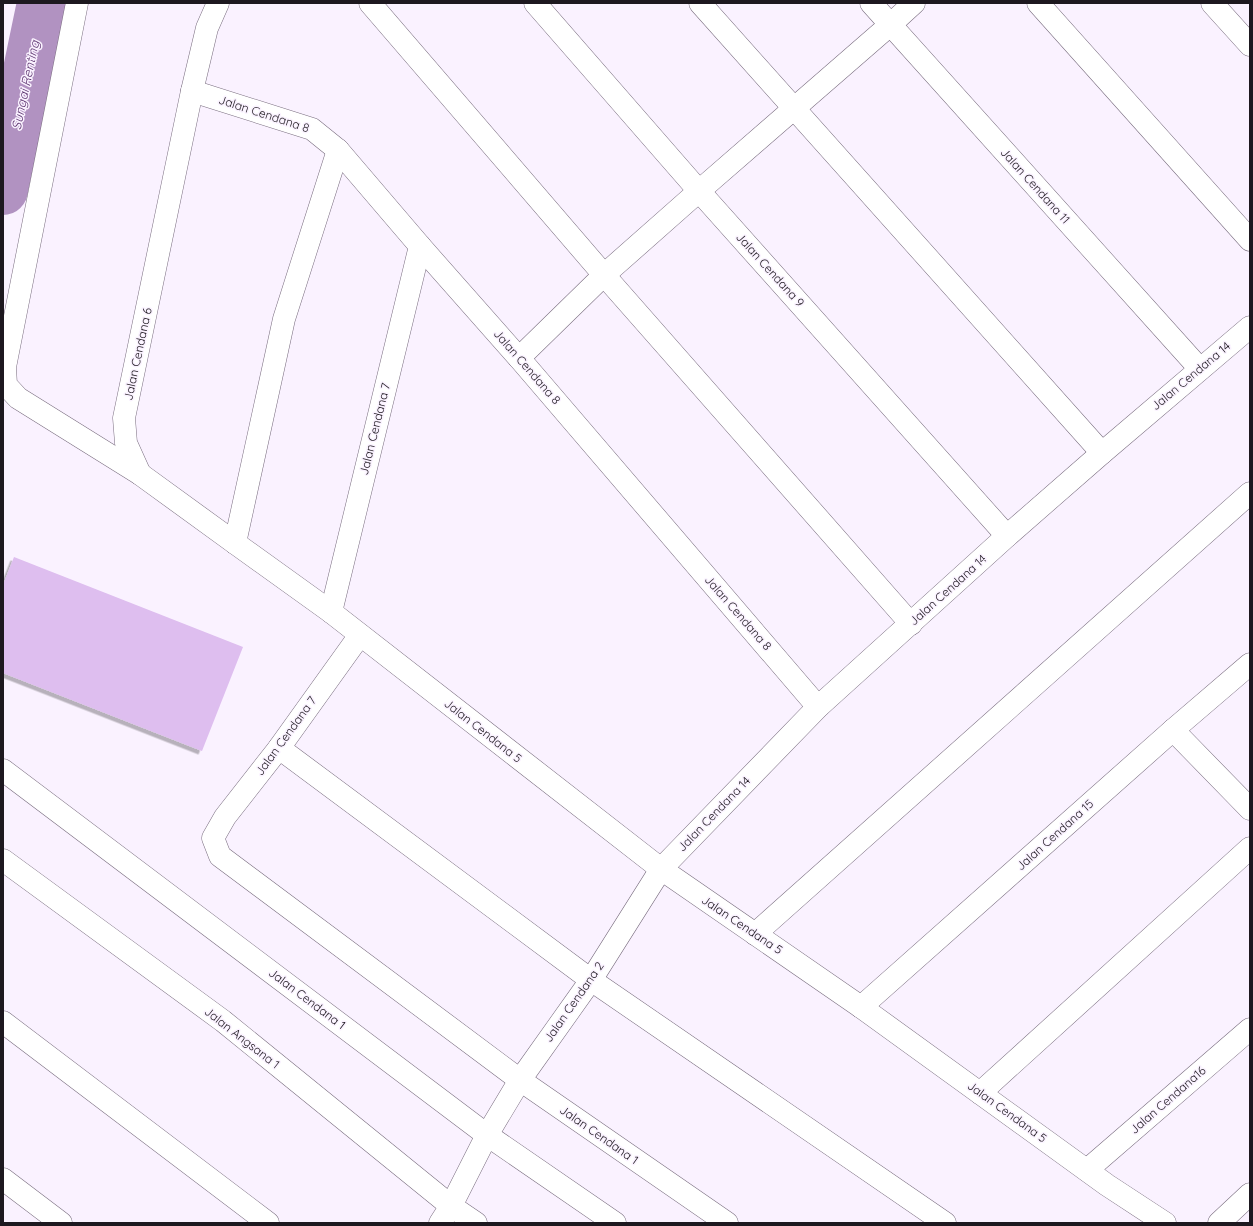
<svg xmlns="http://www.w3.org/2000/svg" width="1253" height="1226" font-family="Quicksand,sans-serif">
<defs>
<filter id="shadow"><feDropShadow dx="-3.5" dy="3.5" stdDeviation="0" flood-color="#0004"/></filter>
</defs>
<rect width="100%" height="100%" fill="#faf2ff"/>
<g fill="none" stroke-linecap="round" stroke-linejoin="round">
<path stroke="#b192c1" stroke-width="50" d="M3,190L42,3"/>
</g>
<path fill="#debeef" filter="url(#shadow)" d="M14,557L243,647L202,751L3,673V585Z"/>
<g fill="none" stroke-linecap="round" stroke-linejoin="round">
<g stroke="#796d7f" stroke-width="23">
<g id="minor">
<path d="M77,3L5,367L6,385L18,398L140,474L235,543L331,612L661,869L861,1007L1107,1185L1165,1223"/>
<path d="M370,3L604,275L911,624"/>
<path d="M535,3L699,191L1007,536"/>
<path d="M700,3L1102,453"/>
<path d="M871,3L1200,369"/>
<path d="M1038,3L1250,240"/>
<path d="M1212,3L1250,45"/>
<path d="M192,91L312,129L338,150L420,246L519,358L818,707"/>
<path d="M519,358L604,275L699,191L890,25L914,3"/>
<path d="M140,474L126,443L124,418L192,91L207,28L218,3"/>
<path d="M235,543L284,319L338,150"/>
<path d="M331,612L420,246"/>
<path d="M360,635L279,748L225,817L213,838L220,856L520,1080L727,1223"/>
<path d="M1173,730L1250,809"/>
<path d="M279,748L591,980L945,1223"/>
<path d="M3,770L487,1135L615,1223"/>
<path d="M3,860L223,1021L451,1206L476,1223"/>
<path d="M755,934L1250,493"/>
<path d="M861,1007L1173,730L1250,664"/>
<path d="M3,1022L268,1223"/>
<path d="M980,1093L1250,848"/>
<path d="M1087,1170L1250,1029"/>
<path d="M3,1179L61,1223"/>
<path d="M440,1223L451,1206L487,1135L520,1080L591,980L661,869L818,707L1007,536L1102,453L1250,327"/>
<path d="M1219,1223L1250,1194"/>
</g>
</g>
<use href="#minor" stroke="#fff" stroke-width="22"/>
</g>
<g text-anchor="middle" stroke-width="3" stroke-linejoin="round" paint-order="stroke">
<g font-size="12" fill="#1d181f" stroke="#faf2ff">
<text transform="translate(264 114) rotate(18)" y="4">Jalan Cendana 8</text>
<text transform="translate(1035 186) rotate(48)" y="4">Jalan Cendana 11</text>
<text transform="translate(770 270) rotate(48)" y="4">Jalan Cendana 9</text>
<text transform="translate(138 354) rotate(-78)" y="4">Jalan Cendana 6</text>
<text transform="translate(527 367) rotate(49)" y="4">Jalan Cendana 8</text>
<text transform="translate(1191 376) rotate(-40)" y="4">Jalan Cendana 14</text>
<text transform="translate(375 429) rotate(-76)" y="4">Jalan Cendana 7</text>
<text transform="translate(948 590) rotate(-42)" y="4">Jalan Cendana 14</text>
<text transform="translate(738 613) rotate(49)" y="4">Jalan Cendana 8</text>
<text transform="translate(483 731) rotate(38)" y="4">Jalan Cendana 5</text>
<text transform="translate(286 736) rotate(-54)" y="4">Jalan Cendana 7</text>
<text transform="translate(714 814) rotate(-46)" y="4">Jalan Cendana 14</text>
<text transform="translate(1055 835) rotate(-42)" y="4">Jalan Cendana 15</text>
<text transform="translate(742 925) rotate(34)" y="4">Jalan Cendana 5</text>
<text transform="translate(307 999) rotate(37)" y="4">Jalan Cendana 1</text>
<text transform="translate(574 1002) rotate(-55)" y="4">Jalan Cendana 2</text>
<text transform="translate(242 1038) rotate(38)" y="4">Jalan Angsana 1</text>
<text transform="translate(1168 1100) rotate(-41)" y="4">Jalan Cendana16</text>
<text transform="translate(1007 1112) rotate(36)" y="4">Jalan Cendana 5</text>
<text transform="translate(599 1135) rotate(35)" y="4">Jalan Cendana 1</text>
</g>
<g font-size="13" font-style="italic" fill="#5f3772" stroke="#faf2ff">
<text transform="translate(25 85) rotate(-78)" y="5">Sungai Renting</text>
</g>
</g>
<rect width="1253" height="1226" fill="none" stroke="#1d181f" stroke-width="8"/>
</svg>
